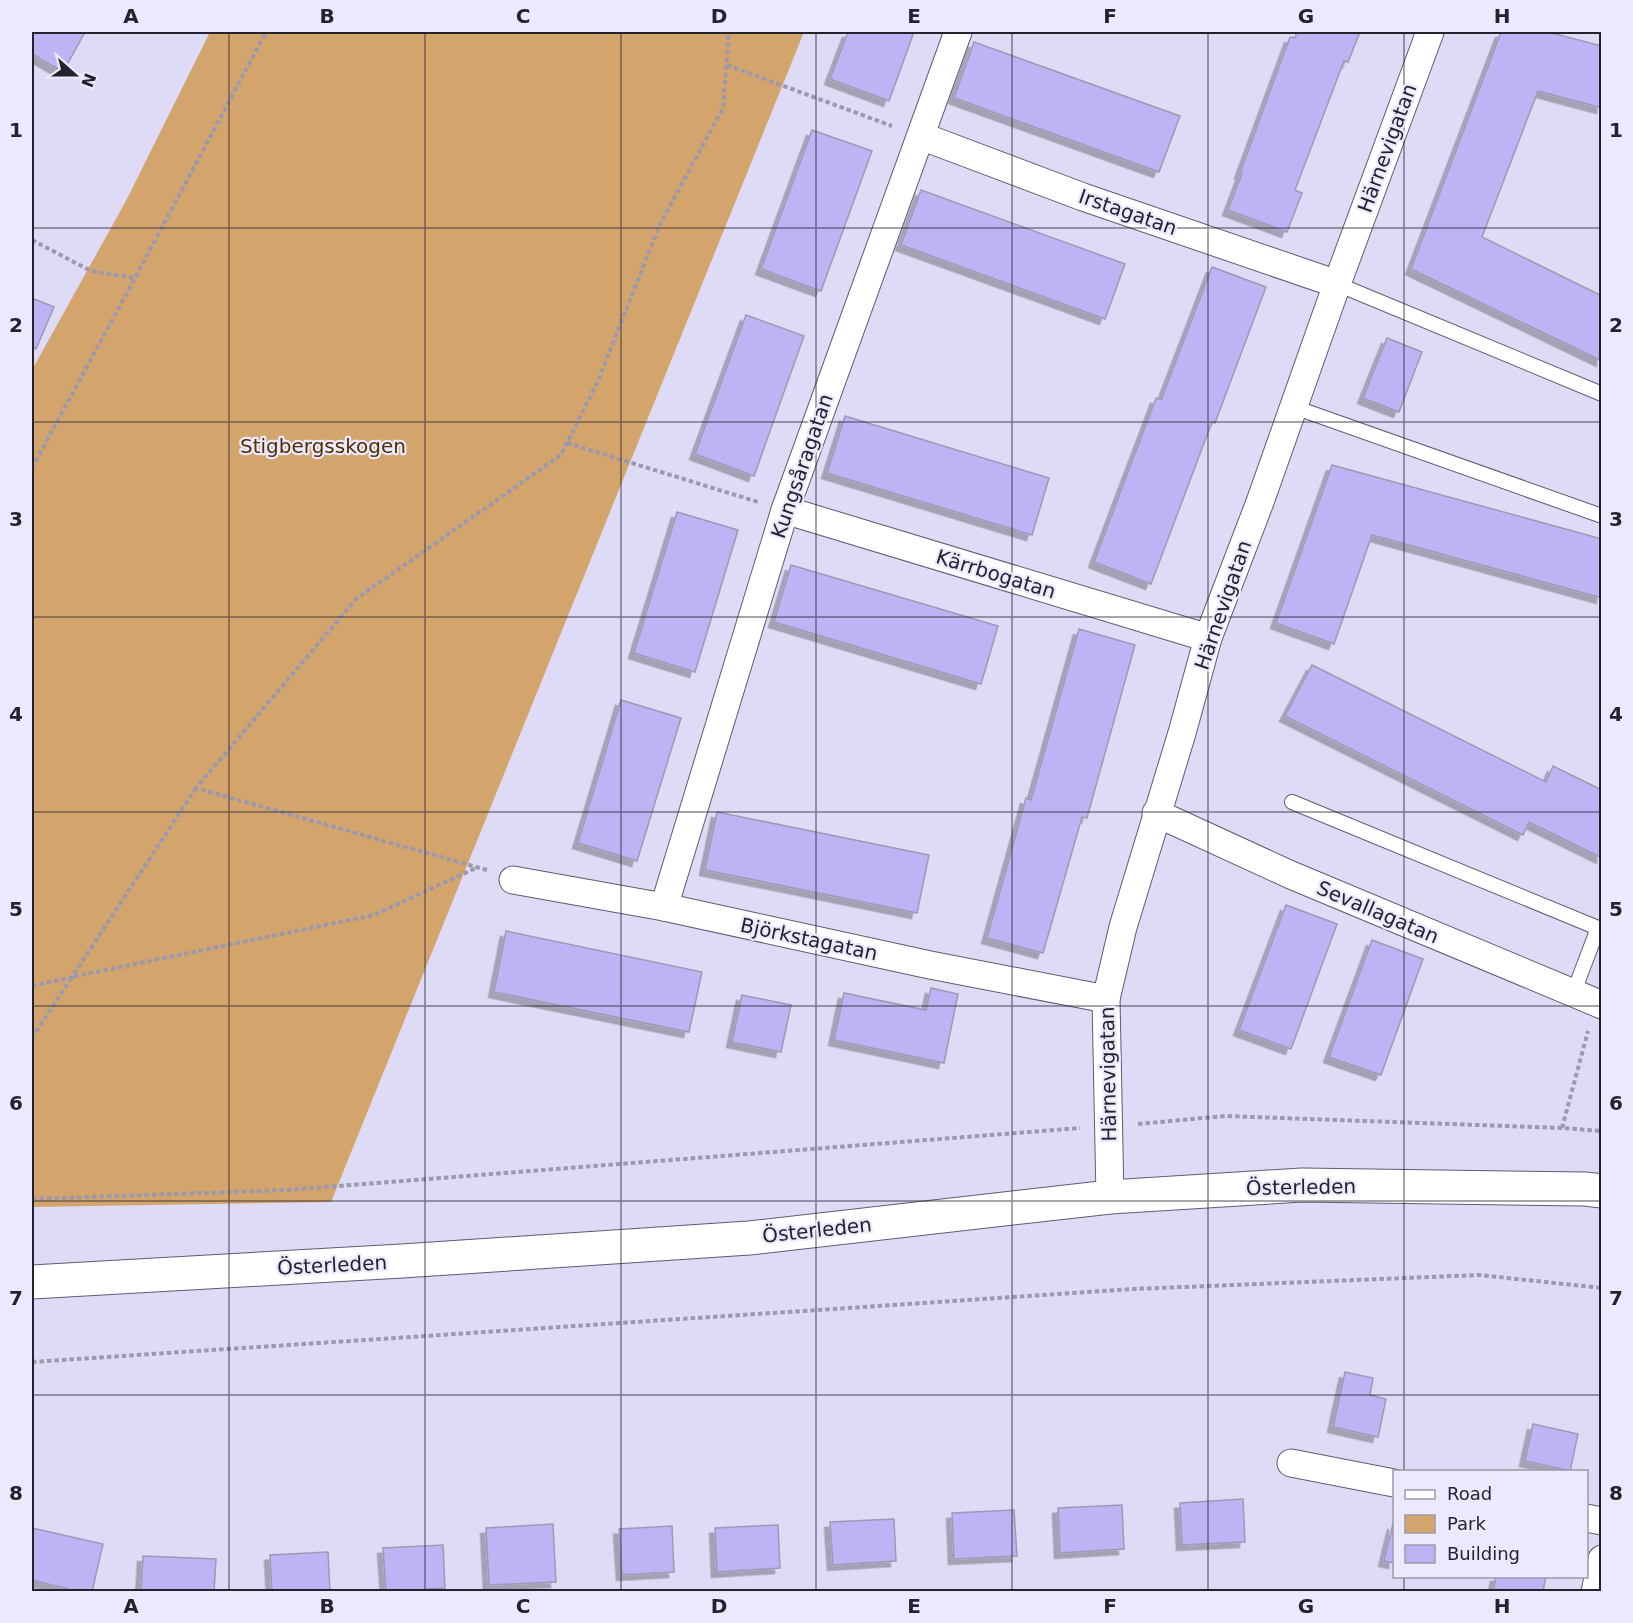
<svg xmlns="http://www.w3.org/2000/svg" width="1633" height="1623" font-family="'DejaVu Sans',sans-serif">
<defs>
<filter id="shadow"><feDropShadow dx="-5.5" dy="5.5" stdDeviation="0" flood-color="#0004"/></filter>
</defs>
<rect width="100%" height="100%" fill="#dedbf6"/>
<path fill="#d4a46d" d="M210,32H804L331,1202L32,1207V370L127,199Z"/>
<g fill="#bdb3f5" stroke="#9d9ab3" stroke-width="1.5" filter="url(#shadow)">
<path d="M32,32H85L63,72L32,54Z"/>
<path d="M848,32H914L889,101L830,79Z"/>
<path d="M1297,32H1360L1348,62L1344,61L1295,190L1302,193L1287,232L1228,210L1242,173H1240L1290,37L1295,38Z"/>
<path d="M1501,32H1548L1602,46V108L1538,91L1482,237L1602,296V361L1411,269Z"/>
<path d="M974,42L1180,116L1159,172L954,98Z"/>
<path d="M812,130L872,151L821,291L761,269Z"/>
<path d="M921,190L1125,264L1105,319L901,245Z"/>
<path d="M1212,267L1266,287L1215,423L1212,422L1151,584L1094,562L1156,398L1161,400Z"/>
<path d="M32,298L54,307L36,349L32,347Z"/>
<path d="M746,315L804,336L754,476L695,454Z"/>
<path d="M1387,338L1422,352L1399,412L1363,398Z"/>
<path d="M845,416L1049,478L1032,535L827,473Z"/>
<path d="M1332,465L1602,539V598L1372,535L1334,644L1276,623Z"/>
<path d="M677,512L738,530L695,672L634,653Z"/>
<path d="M791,565L998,626L981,684L774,622Z"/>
<path d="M1079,629L1135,645L1087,818L1082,817L1043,953L987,938L1026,798L1031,800Z"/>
<path d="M1312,665L1546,782L1553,766L1602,790V858L1529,822L1523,835L1285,716Z"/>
<path d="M621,700L681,718L637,861L578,843Z"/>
<path d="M717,812L929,855L917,913L705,870Z"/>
<path d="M1286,905L1337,924L1291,1049L1239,1030Z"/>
<path d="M506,931L702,972L689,1032L494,992Z"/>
<path d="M1372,940L1423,959L1381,1075L1329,1057Z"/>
<path d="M931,988L958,994L944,1063L834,1040L844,993L926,1010Z"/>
<path d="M742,995L791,1005L781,1052L732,1042Z"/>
<path d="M1345,1372L1373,1378L1370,1395L1386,1399L1378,1437L1333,1427Z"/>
<path d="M1533,1424L1578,1434L1570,1471L1525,1461Z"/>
<path d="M1243,1499L1245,1542L1182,1545L1180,1503Z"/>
<path d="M1122,1505L1124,1549L1060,1553L1058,1508Z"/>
<path d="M1014,1510L1017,1556L954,1559L952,1513Z"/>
<path d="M894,1519L896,1561L833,1565L830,1522Z"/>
<path d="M553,1524L556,1582L489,1585L486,1528Z"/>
<path d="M1393,1524H1394V1563L1384,1561Z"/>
<path d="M778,1525L780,1568L717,1572L715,1528Z"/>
<path d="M672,1526L674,1572L622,1575L619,1529Z"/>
<path d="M32,1528L103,1544L92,1592H80L32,1580Z"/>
<path d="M443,1545L445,1588L386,1592L383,1548Z"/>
<path d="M328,1552L330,1592H272L270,1555Z"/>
<path d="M143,1556L216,1559L214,1592H141Z"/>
<path d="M1496,1576H1546L1543,1592H1493Z"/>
</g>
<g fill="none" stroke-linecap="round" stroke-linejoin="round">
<g stroke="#5e5b72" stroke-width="16">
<g id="service">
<path d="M1337,284L1602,394"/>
<path d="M1294,407L1602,516"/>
<path d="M1292,802L1598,928L1573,994"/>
</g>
</g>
<g stroke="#5e5b72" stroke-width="29">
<g id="minor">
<path d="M921,136L1083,197L1337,284"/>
<path d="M785,510L1208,638"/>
<path d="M1156,813L1291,875L1602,1005"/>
<path d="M513,880L664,907L930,965L1106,999"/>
<path d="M664,907L785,510L958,32"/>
<path d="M1110,1197L1106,999L1123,927L1182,733L1208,638L1260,502L1337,284L1430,32"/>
<path d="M1291,1463L1394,1483"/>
<path d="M1586,1518L1602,1521"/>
<path d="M1595,1592L1602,1559"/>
</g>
</g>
<g stroke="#5e5b72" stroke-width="35">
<path id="secondary" d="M32,1282L402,1261L749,1238L1110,1197L1302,1185L1585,1189L1602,1191"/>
</g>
<g stroke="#9b99ae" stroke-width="4" stroke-dasharray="4.5 3" stroke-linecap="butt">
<path d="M727,65L892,126"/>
<path d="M32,240L91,271L135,278"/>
<path d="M567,443L758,502"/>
<path d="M32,468L135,278L266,32"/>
<path d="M487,870L196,788L356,599L561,455L598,381L660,224L723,108L729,32"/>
<path d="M32,986L72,977L196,788"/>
<path d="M32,1038L72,977L374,915L478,867"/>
<path d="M1138,1124L1225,1116L1562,1128L1602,1131"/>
<path d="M1562,1128L1588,1031"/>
<path d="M32,1199L287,1190L1080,1128"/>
<path d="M32,1362L1134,1289L1479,1275L1602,1288"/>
</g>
<use href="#service" stroke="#fff" stroke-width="14"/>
<use href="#minor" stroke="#fff" stroke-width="27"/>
<use href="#secondary" stroke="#fff" stroke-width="33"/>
</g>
<path fill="none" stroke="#24232d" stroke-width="1.5" stroke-opacity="0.55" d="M229,32V1592M425,32V1592M621,32V1592M816,32V1592M1012,32V1592M1208,32V1592M1404,32V1472M32,228H1602M32,422H1602M32,617H1602M32,812H1602M32,1006H1602M32,1201H1602M32,1395H1602M1404,1576V1592"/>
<g text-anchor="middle" stroke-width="4.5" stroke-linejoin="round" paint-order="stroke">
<g font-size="20" fill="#24232d" stroke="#ebe9fe">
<text transform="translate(1387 148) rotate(-70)" y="7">Härnevigatan</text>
<text transform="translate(1128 212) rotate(19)" y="7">Irstagatan</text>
<text transform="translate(802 466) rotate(-71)" y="7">Kungsåragatan</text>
<text transform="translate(996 574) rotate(17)" y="7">Kärrbogatan</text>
<text transform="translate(1223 605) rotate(-71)" y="7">Härnevigatan</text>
<text transform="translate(1378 912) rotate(23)" y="7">Sevallagatan</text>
<text transform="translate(809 939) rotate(12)" y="7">Björkstagatan</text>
<text transform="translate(1108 1074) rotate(-91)" y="7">Härnevigatan</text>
<text transform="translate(1301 1187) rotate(-1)" y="7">Österleden</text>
<text transform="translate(817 1230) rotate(-6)" y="7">Österleden</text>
<text transform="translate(332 1265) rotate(-3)" y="7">Österleden</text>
</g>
<g font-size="20" fill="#4f2f00" stroke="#ebe9fe">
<text x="323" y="453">Stigbergsskogen</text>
</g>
</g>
<rect width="1633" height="1623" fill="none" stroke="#ebe9fe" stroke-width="66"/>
<rect x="1393" y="1470" width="195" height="108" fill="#ebe9fe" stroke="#9b9aaa" stroke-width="1.5"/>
<rect x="1405" y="1490" width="30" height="9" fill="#ffffff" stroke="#9b9aaa" stroke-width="1.5"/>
<text x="1447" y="1500" font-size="18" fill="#24232d">Road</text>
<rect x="1405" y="1515" width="30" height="18" fill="#d4a46d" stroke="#9b9aaa" stroke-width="1.5"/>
<text x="1447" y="1530" font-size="18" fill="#24232d">Park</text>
<rect x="1405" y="1545" width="30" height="18" fill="#bdb3f5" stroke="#9b9aaa" stroke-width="1.5"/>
<text x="1447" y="1560" font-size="18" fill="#24232d">Building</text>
<g transform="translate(75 75) rotate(111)" stroke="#ebe9fe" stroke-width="4.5" paint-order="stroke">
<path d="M0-4.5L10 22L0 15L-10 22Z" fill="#24232d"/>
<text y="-9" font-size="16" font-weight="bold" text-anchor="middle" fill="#24232d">N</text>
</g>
<rect x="33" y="33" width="1567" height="1557" fill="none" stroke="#24232d" stroke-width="2"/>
<g font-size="20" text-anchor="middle" font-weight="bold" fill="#24232d">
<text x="131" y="23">A</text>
<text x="327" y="23">B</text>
<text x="523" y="23">C</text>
<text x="719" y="23">D</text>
<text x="914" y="23">E</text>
<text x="1110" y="23">F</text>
<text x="1306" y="23">G</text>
<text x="1502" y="23">H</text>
<text x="16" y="137">1</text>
<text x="1616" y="137">1</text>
<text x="16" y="332">2</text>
<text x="1616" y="332">2</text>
<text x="16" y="526">3</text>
<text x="1616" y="526">3</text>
<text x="16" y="721">4</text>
<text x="1616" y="721">4</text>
<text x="16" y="916">5</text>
<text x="1616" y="916">5</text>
<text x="16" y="1110">6</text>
<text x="1616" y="1110">6</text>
<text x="16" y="1305">7</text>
<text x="1616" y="1305">7</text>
<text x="16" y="1500">8</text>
<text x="1616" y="1500">8</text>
<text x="131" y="1613">A</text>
<text x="327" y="1613">B</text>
<text x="523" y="1613">C</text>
<text x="719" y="1613">D</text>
<text x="914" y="1613">E</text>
<text x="1110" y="1613">F</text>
<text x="1306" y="1613">G</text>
<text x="1502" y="1613">H</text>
</g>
</svg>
